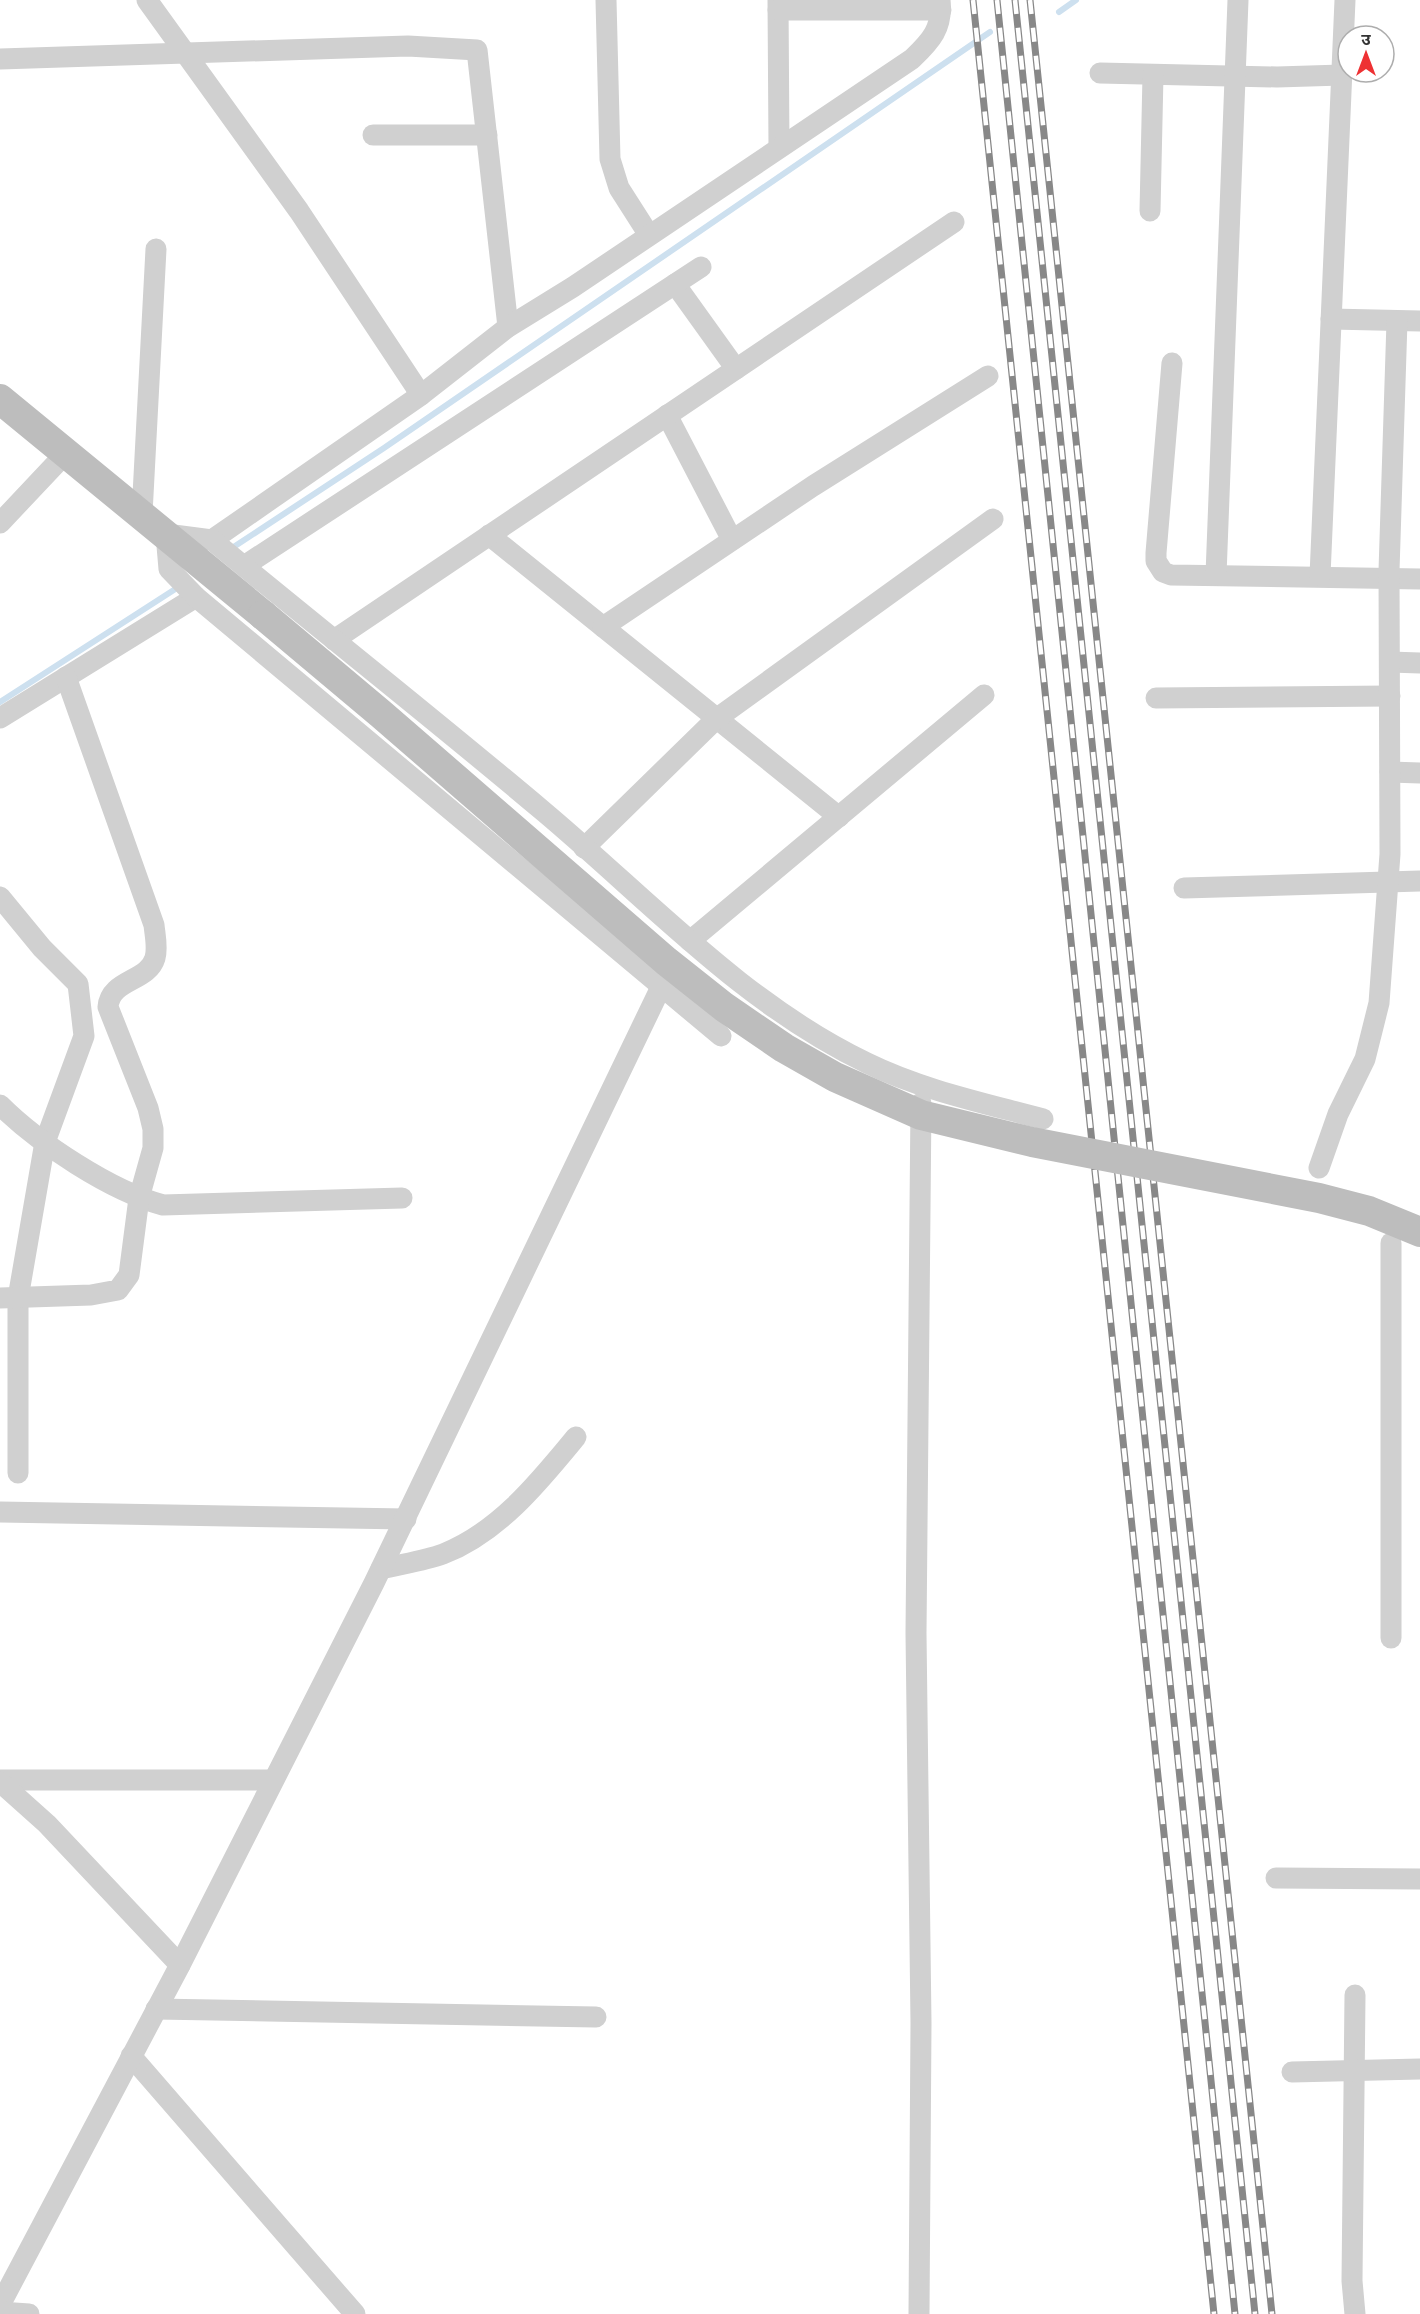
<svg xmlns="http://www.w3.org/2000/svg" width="1420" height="2314" font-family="Overpass,'Noto Sans Devanagari',sans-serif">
<rect width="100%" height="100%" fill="#fff"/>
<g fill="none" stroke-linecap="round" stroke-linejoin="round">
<g stroke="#cde0ef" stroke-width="6">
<path d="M1059,12L1076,0"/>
<path d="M229,550L384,448L990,32"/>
<path d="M0,702L180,586"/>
</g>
<g stroke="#d0d0d0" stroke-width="21">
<path d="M147,0L299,211L421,395"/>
<path d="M606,0L610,159L619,188L649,235"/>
<path d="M778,0L779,148"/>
<path d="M778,10H941"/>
<path d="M0,59L408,46L477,50L508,327"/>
<path d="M1100,73L1277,77L1342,75"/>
<path d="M373,135H487"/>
<path d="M1150,211L1153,75"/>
<path d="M675,284L736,369"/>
<path d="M1331,319L1420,321"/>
<path d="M1172,363L1156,553V561L1163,572L1171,575L1420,579"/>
<path d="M667,415L732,540"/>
<path d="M142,514L156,249"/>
<path d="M0,523L66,453"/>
<path d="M489,535L839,817"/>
<path d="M212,540L421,395L508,327L573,287L912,59C931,41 943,28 940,0"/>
<path d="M244,566L701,267"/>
<path d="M1216,575L1238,0"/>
<path d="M1320,576L1345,0"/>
<path d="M603,627L813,486L988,376"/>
<path d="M334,640L954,222"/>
<path d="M1390,662L1420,663"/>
<path d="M1156,698L1390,696"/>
<path d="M0,718L196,597"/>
<path d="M1390,772L1420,773"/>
<path d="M584,848L716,719L993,519"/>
<path d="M1184,888L1420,881"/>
<path d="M0,897L42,948L78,984L84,1036L45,1142L18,1298V1473"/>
<path d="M690,941L984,695"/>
<path d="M721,1036L196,597L169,569L166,534L212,540C322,631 434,719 543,811C648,899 742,1003 867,1063C922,1090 984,1103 1043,1119"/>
<path d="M0,1105C38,1143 111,1191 163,1205L402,1198"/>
<path d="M1319,1168L1338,1114L1365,1059L1379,1003L1390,854L1389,571L1397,321"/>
<path d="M0,1298L91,1295L118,1290L129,1275L139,1198L153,1148V1129L148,1108L108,1007C110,979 148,982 155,958C158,948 155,935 154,925L66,677"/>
<path d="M0,1512L406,1519"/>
<path d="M381,1569C401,1564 424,1561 443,1554C499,1532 539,1482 576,1437"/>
<path d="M1391,1638V1243"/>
<path d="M0,1780H272"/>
<path d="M0,1782L47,1824L180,1965"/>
<path d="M1276,1878L1420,1879"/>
<path d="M1355,1995L1352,2281L1355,2314"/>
<path d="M156,2009L596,2017"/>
<path d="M131,2056L355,2314"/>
<path d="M1292,2072L1420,2069"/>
<path d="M0,2305L180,1965L374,1583L661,987"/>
<path d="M0,2312L29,2314"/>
<path d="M919,2314L921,2023L916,1633L921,1103"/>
</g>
<path stroke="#bdbdbd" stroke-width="30" d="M0,399L263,615"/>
<g stroke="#888" stroke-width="7">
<g id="rail">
<path d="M973,0L1214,2314"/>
<path d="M997,0L1235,2314"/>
<path d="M1015,0L1255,2314"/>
<path d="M1030,0L1272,2314"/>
</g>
</g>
<use href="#rail" stroke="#fff" stroke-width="4.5" stroke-dasharray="14" stroke-linecap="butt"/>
<path stroke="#bdbdbd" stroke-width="30" d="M263,615L381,714L666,961L724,1007L784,1048L835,1077L921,1115L1032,1142L1319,1198L1369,1211L1420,1232"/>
</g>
<g transform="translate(1366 54)"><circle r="28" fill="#ffffff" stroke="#adadad" stroke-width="1.5"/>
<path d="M0-4.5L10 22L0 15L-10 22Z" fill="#ee3133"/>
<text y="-9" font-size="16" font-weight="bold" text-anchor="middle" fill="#333333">उ</text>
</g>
</svg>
